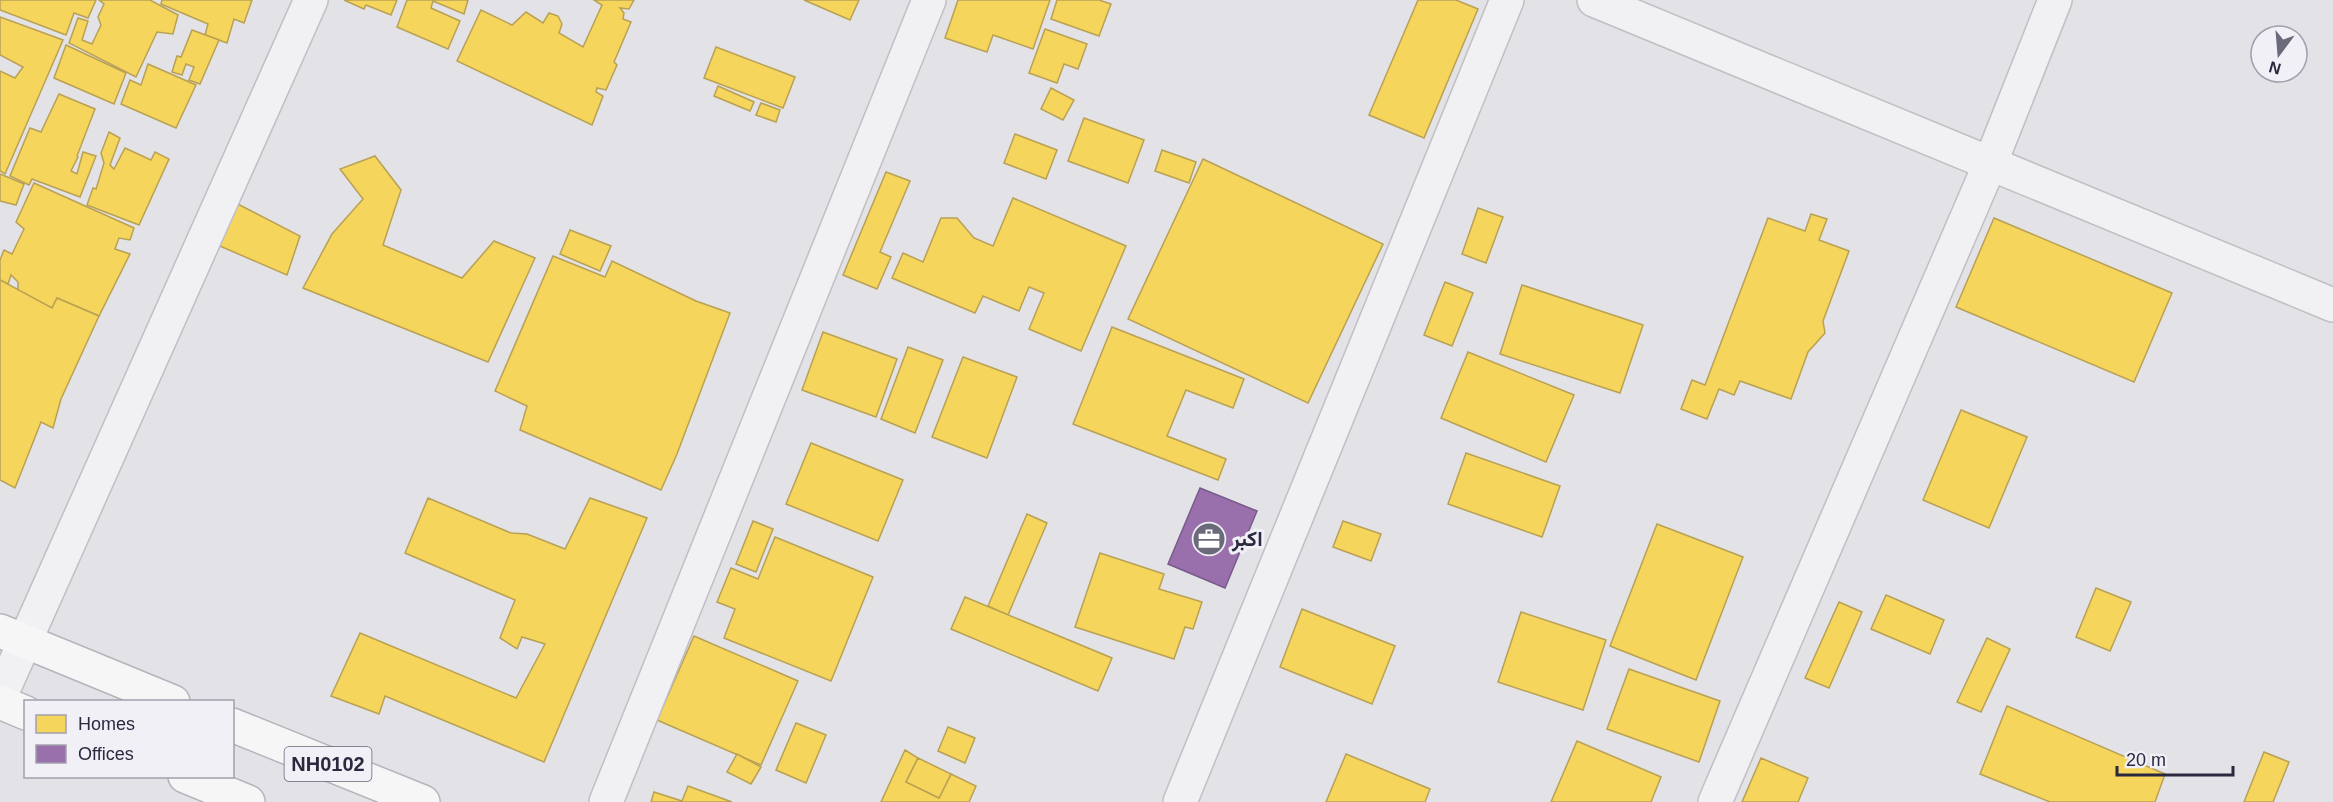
<svg xmlns="http://www.w3.org/2000/svg" width="2333" height="802" font-family="Helvetica,Vazirmatn,sans-serif">
<rect width="100%" height="100%" fill="#e2e2e7"/>
<g fill="#f6d55c" stroke="#b9a154" stroke-width="1.5">
<path d="M0,0H96L88,18L74,13L66,35L0,10Z"/>
<path d="M99,0H150L178,15L173,34L157,32L136,77L69,43L78,18L88,21L82,40L92,44L101,25L98,17L104,4Z"/>
<path d="M162,0H252L244,23L234,19L227,43L205,35L208,24L161,4Z"/>
<path d="M344,0H397L391,15L366,5L364,9Z"/>
<path d="M407,0H468L464,14L433,1L431,8L460,21L448,49L397,27Z"/>
<path d="M594,0H634L629,9L620,8L624,13L623,19L631,22L614,62L617,65L606,90L597,88L596,92L603,96L592,125L457,61L481,10L512,25L526,12L543,23L549,13L558,16L562,24L559,33L583,47L602,5Z"/>
<path d="M804,0H859L850,20Z"/>
<path d="M958,0H1050L1033,49L993,35L987,52L945,38Z"/>
<path d="M1057,0H1099L1111,4L1099,36L1051,19Z"/>
<path d="M1418,0H1456L1478,9L1424,138L1369,115Z"/>
<path d="M0,17L63,40L5,174L0,171V71L15,78L23,67L0,55Z"/>
<path d="M1045,29L1087,44L1078,69L1064,64L1057,83L1029,73Z"/>
<path d="M192,30L219,40L200,84L189,80L194,67L186,64L182,75L172,72L177,56L181,57Z"/>
<path d="M66,45L126,73L114,104L54,78Z"/>
<path d="M716,47L795,77L783,108L704,78Z"/>
<path d="M148,64L196,85L176,128L121,104L130,80L141,85Z"/>
<path d="M718,86L754,102L750,111L714,96Z"/>
<path d="M1051,88L1074,100L1063,120L1041,109Z"/>
<path d="M59,94L95,109L77,156L78,157L71,171L77,174L83,152L96,156L80,197L32,179L29,185L10,176L30,128L41,132Z"/>
<path d="M761,103L780,110L776,122L756,115Z"/>
<path d="M1084,118L1144,140L1128,183L1068,161Z"/>
<path d="M109,132L120,138L110,165L114,169L125,148L151,160L155,152L169,159L139,225L87,205L93,188L96,189L104,163L101,153Z"/>
<path d="M1015,134L1057,150L1046,179L1004,163Z"/>
<path d="M1162,150L1196,162L1189,183L1155,171Z"/>
<path d="M375,156L401,190L383,245L462,278L494,241L535,258L488,362L303,288L332,234L363,199L340,169Z"/>
<path d="M1203,159L1383,244L1308,403L1128,319Z"/>
<path d="M886,172L910,181L880,252L891,257L877,289L843,275Z"/>
<path d="M0,174L24,184L16,205L0,201Z"/>
<path d="M34,183L134,228L130,240L119,238L115,249L130,254L99,316L57,298L52,308L18,293V282L11,275L8,284L0,280V260L4,250L12,254L24,229L16,222Z"/>
<path d="M220,195L300,236L287,275L206,240Z"/>
<path d="M1013,198L1126,246L1081,351L1029,329L1044,293L1029,287L1019,311L983,296L975,313L892,278L903,253L923,262L941,218H957L974,238L993,246Z"/>
<path d="M1478,208L1503,217L1486,263L1462,254Z"/>
<path d="M1811,214L1827,219L1819,240L1849,251L1823,321L1825,333L1808,352L1791,399L1740,381L1734,395L1719,389L1707,419L1681,409L1692,380L1705,385L1768,218L1805,231Z"/>
<path d="M1994,218L2172,293L2134,382L1956,307Z"/>
<path d="M570,230L611,246L600,271L560,254Z"/>
<path d="M553,256L605,277L612,261L696,301L730,313L677,454L661,490L520,430L527,406L495,391Z"/>
<path d="M0,280L52,308L57,298L99,316L61,399L53,428L41,422L15,488L0,480Z"/>
<path d="M1445,282L1473,293L1452,346L1424,335Z"/>
<path d="M1522,285L1643,325L1620,393L1500,354Z"/>
<path d="M1112,327L1244,379L1233,408L1186,390L1167,436L1226,459L1218,480L1073,424Z"/>
<path d="M823,332L897,359L876,417L802,390Z"/>
<path d="M908,347L943,360L915,433L881,419Z"/>
<path d="M1468,352L1574,395L1546,462L1441,418Z"/>
<path d="M963,357L1017,377L987,458L932,437Z"/>
<path d="M1961,410L2027,437L1989,528L1923,500Z"/>
<path d="M811,443L903,480L878,541L786,504Z"/>
<path d="M1466,453L1560,486L1542,537L1448,504Z"/>
<path d="M428,498L511,533L527,534L565,549L590,498L647,518L544,762L385,696L379,714L331,696L360,633L516,698L545,644L522,637L517,649L500,638L515,600L405,553Z"/>
<path d="M1027,514L1047,523L1008,615L988,606Z"/>
<path d="M753,521L773,529L756,572L736,564Z"/>
<path d="M1343,521L1381,534L1371,561L1333,547Z"/>
<path d="M1657,524L1743,557L1696,680L1610,646Z"/>
<path d="M775,537L873,577L831,681L724,638L735,609L717,602L731,568L758,579Z"/>
<path d="M1100,553L1164,574L1159,589L1202,602L1193,629L1185,627L1174,659L1075,627Z"/>
<path d="M2096,588L2131,602L2110,651L2076,637Z"/>
<path d="M1886,595L1944,620L1930,654L1871,629Z"/>
<path d="M965,597L1112,658L1098,691L951,629Z"/>
<path d="M1839,602L1862,612L1829,688L1805,678Z"/>
<path d="M1302,609L1395,646L1372,704L1280,667Z"/>
<path d="M1521,612L1606,640L1583,710L1498,682Z"/>
<path d="M694,636L798,681L761,765L657,720Z"/>
<path d="M1987,638L2010,649L1981,712L1957,702Z"/>
<path d="M1629,669L1720,701L1699,762L1607,729Z"/>
<path d="M2007,706L2165,774L2155,802H2050L1980,774Z"/>
<path d="M796,723L826,735L806,783L776,770Z"/>
<path d="M948,727L975,738L965,763L938,751Z"/>
<path d="M1577,741L1661,777L1651,802H1551Z"/>
<path d="M905,750L918,758L906,782L939,798L951,774L976,786L969,802H881Z"/>
<path d="M2264,752L2289,762L2273,802H2244Z"/>
<path d="M737,754L761,767L751,784L727,772Z"/>
<path d="M1346,754L1430,789L1425,802H1326Z"/>
<path d="M918,758L951,774L939,798L906,782Z"/>
<path d="M1761,758L1808,778L1798,802H1742Z"/>
<path d="M688,786L732,802H651L654,792L682,801Z"/>
</g>
<path fill="#9970ab" stroke="#785b8b" stroke-width="1.5" d="M1200,488L1257,511L1225,588L1168,564Z"/>
<g fill="none" stroke-linecap="round" stroke-linejoin="round">
<g stroke="#bfbfc4" stroke-width="36">
<g id="minor">
<path d="M0,697L311,0"/>
<path d="M1180,802L1507,0"/>
<path d="M1715,802L1990,164L2055,0"/>
</g>
</g>
<g stroke="#bfbfc4" stroke-width="36">
<g id="tertiary">
<path d="M1594,0L2333,305"/>
<path d="M606,802L929,0"/>
</g>
</g>
<g stroke="#b5b4bc" stroke-width="36">
<g id="trunk">
<path d="M0,631L173,702"/>
<path d="M0,702L26,713"/>
<path d="M232,725L423,802"/>
<path d="M185,776L248,802"/>
</g>
</g>
<use href="#minor" stroke="#f1f1f4" stroke-width="33"/>
<use href="#tertiary" stroke="#f1f1f4" stroke-width="33"/>
<use href="#trunk" stroke="#f6f6f6" stroke-width="33"/>
</g>
<defs>
<g id="office-disc" transform="scale(1.725)"><circle r="9.5" fill="#6b6a7a" stroke="#f0f0f6"/><path d="M-6-3h4V-5.5h4V-3h4V5H-6ZM-1-4.5V-3h2v-1.5ZM-6 0V1H6V0Z" fill="#fff"/></g>
</defs>
<g fill-rule="evenodd">
<use href="#office-disc" x="1209" y="539"/>
</g>
<g text-anchor="middle" stroke-width="6" stroke-linejoin="round" paint-order="stroke">
<rect fill="#f0f0f6" stroke="#666577" stroke-width="1.5" x="284.5" y="747" width="87" height="34" rx="4.5"/>
<g font-size="20" font-weight="bold" fill="#2b2940">
<text x="328" y="771">NH0102</text>
</g>
<g font-size="21" font-weight="bold" fill="#2b2940" stroke="#f0f0f6" text-anchor="start">
<text x="1232" y="546">اکبر</text>
</g>
</g>
<rect x="24" y="700" width="210" height="78" fill="#f0f0f6" stroke="#a1a0ad" stroke-width="1.5"/>
<rect x="36" y="715" width="30" height="18" fill="#f6d55c" stroke="#a1a0ad" stroke-width="1.5"/>
<text x="78" y="730" font-size="18" fill="#2b2940">Homes</text>
<rect x="36" y="745" width="30" height="18" fill="#9970ab" stroke="#a1a0ad" stroke-width="1.5"/>
<text x="78" y="760" font-size="18" fill="#2b2940">Offices</text>
<g transform="translate(2279 54) rotate(196)"><circle r="28" fill="#f0f0f6" stroke="#a1a0ad" stroke-width="1.5"/>
<path d="M0-4.5L10 22L0 15L-10 22Z" fill="#6b6a7a"/>
<text y="-9" font-size="16" font-weight="bold" text-anchor="middle" fill="#2b2940">N</text>
</g>
<path d="M2117 766v9h116v-9" fill="none" stroke="#2b2940" stroke-width="3"/>
<text x="2126" y="766" font-size="18" fill="#2b2940" stroke="#f0f0f6" stroke-width="4.5" paint-order="stroke">20 m</text>
</svg>
